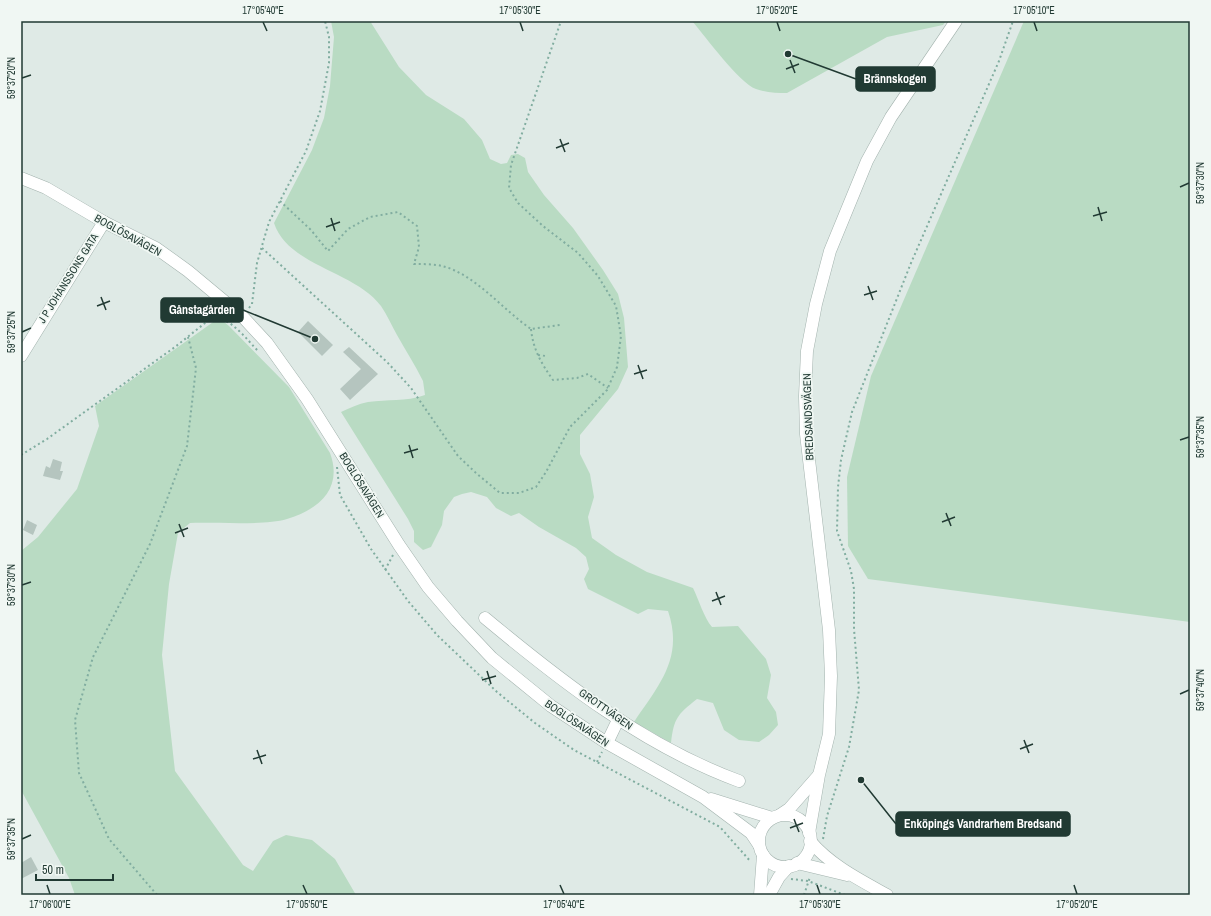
<svg xmlns="http://www.w3.org/2000/svg" width="1211" height="916" font-family="'Archivo Narrow',sans-serif">
<rect width="100%" height="100%" fill="#dfeae6"/>
<g fill="#b9dbc3">
<path d="M331,21H370L399,67L426,95L464,119L482,140L490,159L501,164L507,163L511,155L518,154L525,158L528,172L544,195L573,228L603,270L618,294L624,318L628,367L618,389L580,435V454L590,474L594,497L588,517L592,538L616,555L647,572L693,588C699,600 704,618 712,627L738,626L766,659L771,675L767,698L776,712L778,725L769,735L759,742L739,740L724,730L713,703L697,699C677,715 674,718 671,743L634,722C659,685 684,658 668,611L648,609L638,614L588,589L584,579L589,569L586,557L576,548L539,527L519,513L511,516L496,508L487,497L471,492L462,494L454,497L444,511L442,525L431,547L423,550L414,542V531L408,519L341,412C350,408 358,404 368,402C388,399 405,402 425,395L423,381C415,365 406,351 397,335C392,326 387,315 381,306C355,271 288,266 274,223L312,150L324,118L330,86L334,37Z"/>
<path d="M692,21H946L943,25L887,37L787,93C777,93 767,93 756,89C739,83 706,37 692,21Z"/>
<path d="M1024,21H1190V622L868,579L848,546L847,477L871,376Z"/>
<path d="M216,320L223,321L229,326L289,387L330,453C343,488 320,509 287,519C263,526 217,522 190,523L178,533L169,584L162,655L175,771L243,865L253,871L273,841L286,835L312,840L335,859L356,895H75L69,878L21,790V551L38,537L77,489L99,426L95,406Z"/>
</g>
<g fill="#b5c5bf">
<path d="M308,321L333,345L322,356L298,332Z"/>
<path d="M349,347L378,374L350,400L340,389L361,369L343,352Z"/>
<path d="M53,459L62,462L60,471H63L60,480L43,476L46,466L50,468Z"/>
<path d="M27,520L37,525L33,535L23,530Z"/>
<path d="M31,857L38,870L21,879V863Z"/>
</g>
<g fill="none" stroke-linecap="round" stroke-linejoin="round">
<g stroke="#a2b2ad" stroke-width="13">
<g id="minor">
<path d="M485,618C562,682 644,746 739,781"/>
<path d="M607,743L618,720"/>
<path d="M760,895L763,855"/>
<path d="M769,895L779,877L789,866"/>
</g>
</g>
<g stroke="#a2b2ad" stroke-width="13">
<g id="tertiary">
<path d="M21,178L46,188L104,222L156,248L188,271L242,316L267,343L307,399L399,545L428,587L457,621L492,658L551,706L607,743L703,797L751,833L759,845"/>
<path d="M21,356L104,222"/>
<path d="M711,799L772,818"/>
<path d="M780,815L789,809L818,776"/>
<circle cx="785" cy="841" r="26"/>
<path d="M809,833L819,775L829,734L831,676L829,630L806,434L805,396L807,351L816,304L830,251L867,161L891,117L956,21"/>
<path d="M810,841C830,865 860,880 887,895"/>
<path d="M797,863L847,875"/>
</g>
</g>
<g stroke="#81ada0" stroke-width="2" stroke-dasharray="2 3" stroke-linecap="butt">
<path d="M280,201L311,230L328,251L348,229L370,217L398,212L417,226L419,247L414,264C423,264 434,264 442,266C475,274 503,310 531,329L560,325"/>
<path d="M262,248L387,362L411,388L458,456L476,473L500,493H519L536,487L546,472L570,427L607,390L617,367L621,336L616,306L598,276L578,253L543,226L518,203L509,188L511,165L561,21"/>
<path d="M249,308L252,304L257,263L269,222L306,151L320,111L329,63V37L325,21"/>
<path d="M531,329C533,349 541,363 553,380L577,378L588,374L608,388"/>
<path d="M538,355L546,356"/>
<path d="M21,455L47,439L175,347L210,319C228,313 247,340 259,352"/>
<path d="M337,467L340,495L371,549L408,601L437,635L497,692L535,723L574,750L720,827L751,862"/>
<path d="M385,570L393,555"/>
<path d="M597,762L602,752"/>
<path d="M823,839L827,816L849,747L859,690L854,629V589L851,571L837,531L838,487L841,460L852,412L911,263L999,61L1013,21"/>
<path d="M791,879L808,881L845,895"/>
<path d="M157,895L109,839L79,773L75,720L93,657L150,544L187,446L196,368L188,337"/>
<path d="M804,895L810,877"/>
</g>
<use href="#minor" stroke="#fff" stroke-width="12"/>
<use href="#tertiary" stroke="#fff" stroke-width="12"/>
</g>
<path fill="none" stroke="#213a33" stroke-width="1.5" d="M263,22L267,31M520,22L523,31M777,22L780,31M1034,22L1037,31M790,60L795,73M786,69L799,64M22,78L31,75M560,139L565,152M556,148L569,143M1180,187L1189,183M1098,207L1102,221M1093,216L1107,212M331,218L335,231M326,227L340,222M868,286L873,300M864,295L877,291M101,297L106,310M97,306L110,301M22,332L31,328M638,365L643,379M634,374L647,370M1180,440L1189,437M409,445L413,458M404,453L418,449M946,513L951,526M942,522L955,517M179,524L184,537M175,533L188,528M22,585L31,582M716,592L721,605M712,601L725,596M487,671L491,684M482,680L496,676M1180,694L1189,690M1024,740L1029,753M1020,749L1033,744M257,750L262,764M253,759L266,755M794,819L799,832M790,828L803,823M22,839L31,835M47,885L50,894M303,885L307,894M560,885L564,894M817,885L820,894M1074,885L1077,894"/>
<g text-anchor="middle" stroke-width="3.5" stroke-linejoin="round" paint-order="stroke">
<g font-size="11" fill="#213a33" stroke="#f0f7f3">
<text transform="translate(128 235) rotate(29)" y="4">BOGLÖSAVÄGEN</text>
<text transform="translate(68 278) rotate(-58)" y="4">J P JOHANSSONS GATA</text>
<text transform="translate(808 417) rotate(-92)" y="4">BREDSANDSVÄGEN</text>
<text transform="translate(362 485) rotate(58)" y="4">BOGLÖSAVÄGEN</text>
<text transform="translate(606 709) rotate(35)" y="4">GROTTVÄGEN</text>
<text transform="translate(577 723) rotate(34)" y="4">BOGLÖSAVÄGEN</text>
</g>
</g>
<path fill="none" stroke="#213a33" stroke-width="1.5" d="M788 54L856 79M315 339L243 310M861 780L896 824"/>
<g fill="#213a33" stroke="#f0f7f3" stroke-width="1.5">
<circle cx="788" cy="54" r="4"/>
<circle cx="315" cy="339" r="4"/>
<circle cx="861" cy="780" r="4"/>
</g>
<g fill="#213a33" stroke="#213a33" stroke-width="1.5">
<rect x="856" y="67" width="79" height="24" rx="4"/>
<rect x="161" y="298" width="82" height="24" rx="4"/>
<rect x="896" y="812" width="174" height="24" rx="4"/>
</g>
<g font-size="12" text-anchor="middle" font-weight="bold" fill="#fff">
<text x="895" y="83">Brännskogen</text>
<text x="202" y="314">Gånstagården</text>
<text x="983" y="828">Enköpings Vandrarhem Bredsand</text>
</g>
<rect width="1211" height="916" fill="none" stroke="#f0f7f3" stroke-width="44"/>
<path d="M36 874v6h77v-6" fill="none" stroke="#213a33" stroke-width="2"/>
<text x="42" y="874" font-size="12" fill="#213a33" stroke="#f0f7f3" stroke-width="3" paint-order="stroke">50 m</text>
<rect x="22" y="22" width="1167" height="872" fill="none" stroke="#213a33" stroke-width="1.5"/>
<g font-size="10" text-anchor="middle" fill="#213a33">
<text x="263" y="14">17°05'40"E</text>
<text x="520" y="14">17°05'30"E</text>
<text x="777" y="14">17°05'20"E</text>
<text x="1034" y="14">17°05'10"E</text>
<text transform="translate(11 78) rotate(-90)" y="4">59°37'20"N</text>
<text transform="translate(1200 183) rotate(-90)" y="4">59°37'30"N</text>
<text transform="translate(11 332) rotate(-90)" y="4">59°37'25"N</text>
<text transform="translate(1200 437) rotate(-90)" y="4">59°37'35"N</text>
<text transform="translate(11 585) rotate(-90)" y="4">59°37'30"N</text>
<text transform="translate(1200 690) rotate(-90)" y="4">59°37'40"N</text>
<text transform="translate(11 839) rotate(-90)" y="4">59°37'35"N</text>
<text x="50" y="908">17°06'00"E</text>
<text x="307" y="908">17°05'50"E</text>
<text x="564" y="908">17°05'40"E</text>
<text x="820" y="908">17°05'30"E</text>
<text x="1077" y="908">17°05'20"E</text>
</g>
</svg>
